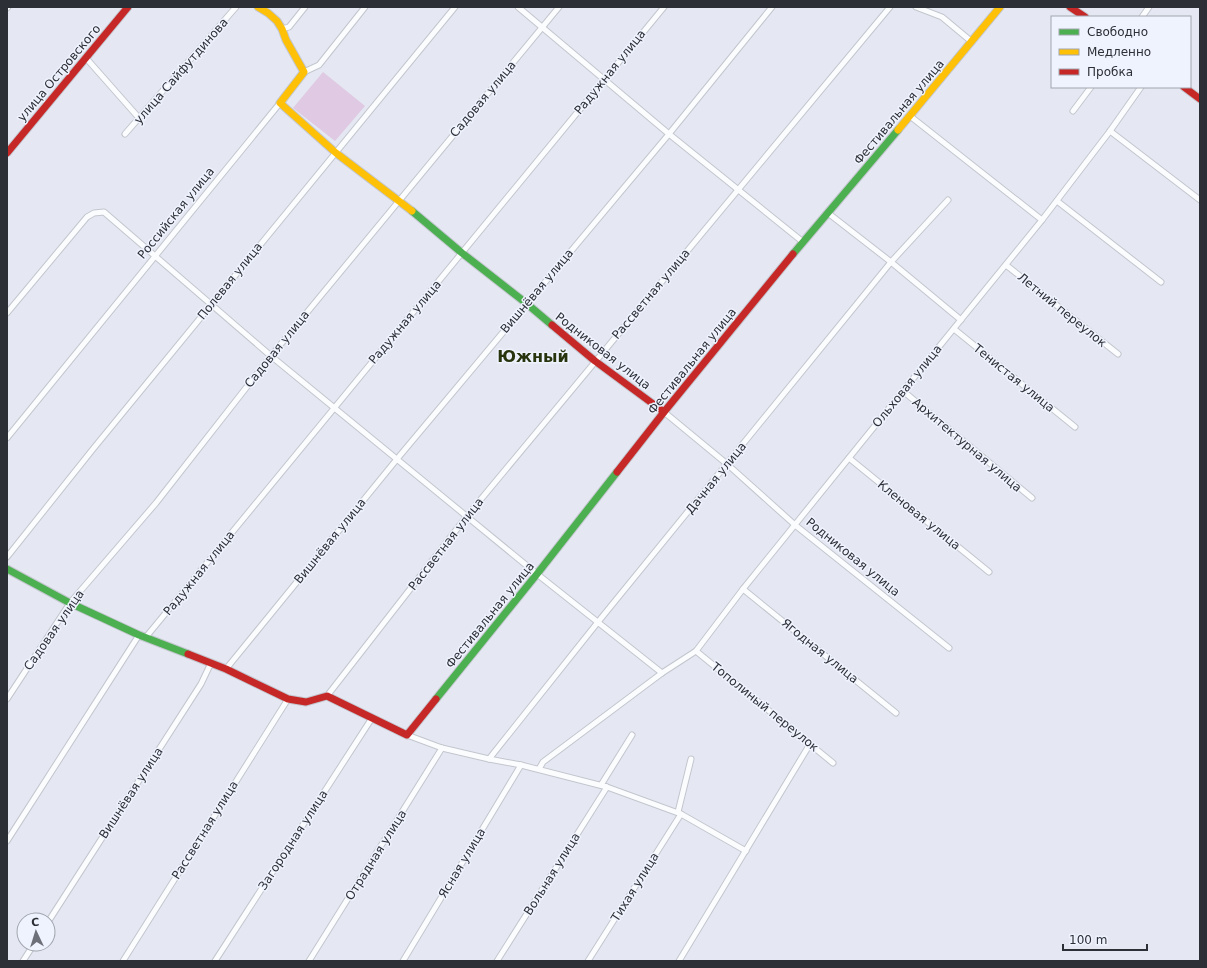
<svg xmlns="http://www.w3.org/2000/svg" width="1207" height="968" font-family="'DejaVu Sans',sans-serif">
<rect width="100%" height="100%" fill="#e5e8f2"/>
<path fill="#dfc9e3" d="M323,72L365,106L335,141L293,108Z"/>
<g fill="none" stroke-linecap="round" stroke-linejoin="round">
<g stroke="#c3c6ce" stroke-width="7">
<g id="street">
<path d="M518,7L669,134L803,242"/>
<path d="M916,7L942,17L972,42"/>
<path d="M7,8L8,7"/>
<path d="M1142,17L1149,7"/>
<path d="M282,29L289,27L305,7"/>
<path d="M86,58L139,118"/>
<path d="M304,72L319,65L365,7"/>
<path d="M1073,111L1091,87"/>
<path d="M910,116L1042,220"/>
<path d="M1110,131L1200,200"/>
<path d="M125,134L236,7"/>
<path d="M1057,201L1161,282"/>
<path d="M828,213L891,262L961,320"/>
<path d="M1006,265L1118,354"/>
<path d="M7,313L87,217L94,213L104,212L271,356L537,574L662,673"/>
<path d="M954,329L1075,427"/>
<path d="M903,391L1032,498"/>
<path d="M664,412L727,464L795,525L949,648"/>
<path d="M7,438L280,103"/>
<path d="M849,458L989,572"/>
<path d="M7,557L93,449L455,7"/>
<path d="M743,589L896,713"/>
<path d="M146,637L664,7"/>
<path d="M696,651L833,763"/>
<path d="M226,669L397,459L669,134L772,7"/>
<path d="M327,696L467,516L890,7"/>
<path d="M7,699L70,603L156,503L271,356L559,7"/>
<path d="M407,735L442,748L489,759L521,765L607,787L681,814L746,851"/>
<path d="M489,759L598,622L891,262L948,200"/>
<path d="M539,769L543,762L662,673L696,651L743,589L903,391L1042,220L1110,131L1141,87"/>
<path d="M601,785L632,735"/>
<path d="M678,812L691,759"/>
<path d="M7,841L139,635"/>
<path d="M48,922L201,684L211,663"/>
<path d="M23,961L34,944"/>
<path d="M123,961L288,699"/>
<path d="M215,961L372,718"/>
<path d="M309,961L442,748"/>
<path d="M403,961L521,765"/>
<path d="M497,961L607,787"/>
<path d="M588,961L681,814"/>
<path d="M679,961L810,744"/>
</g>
</g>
<g stroke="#c3c6ce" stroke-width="9">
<g id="fast">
<path d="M412,211L462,253L526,303L552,325"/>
<path d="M793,254L898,130"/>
<path d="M7,569L70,603L139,635L188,654"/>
<path d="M436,699L537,574L617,472"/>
</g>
</g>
<g stroke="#c3c6ce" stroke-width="9">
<g id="slow">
<path d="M258,7L268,13L277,21L282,29L286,40L304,72L280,103L336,153L412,211"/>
<path d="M898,130L1000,7"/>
</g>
</g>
<g stroke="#c3c6ce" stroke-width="9">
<g id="jam">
<path d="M1070,7L1085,17"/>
<path d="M1184,87L1200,99"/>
<path d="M7,153L128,7"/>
<path d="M552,325L595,361L664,412"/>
<path d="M617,472L664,412L793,254"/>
<path d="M188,654L226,669L288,699L306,702L327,696L407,735L436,699"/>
</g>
</g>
<use href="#street" stroke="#fbfcfd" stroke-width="5"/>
<use href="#fast" stroke="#4caf50" stroke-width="7"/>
<use href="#slow" stroke="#ffc107" stroke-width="7"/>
<use href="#jam" stroke="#c62828" stroke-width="7"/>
</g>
<g text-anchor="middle" stroke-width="3" stroke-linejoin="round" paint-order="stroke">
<g font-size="12" fill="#2d2f36" stroke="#eff3fe">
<text transform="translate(181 71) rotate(-49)" y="4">улица Сайфутдинова</text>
<text transform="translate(610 72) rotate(-51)" y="4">Радужная улица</text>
<text transform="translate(59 73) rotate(-50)" y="4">улица Островского</text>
<text transform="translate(483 99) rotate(-50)" y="4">Садовая улица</text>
<text transform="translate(899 112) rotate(-50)" y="4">Фестивальная улица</text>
<text transform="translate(176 213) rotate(-51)" y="4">Российская улица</text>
<text transform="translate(230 281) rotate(-51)" y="4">Полевая улица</text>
<text transform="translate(537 291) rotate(-50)" y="4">Вишнёвая улица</text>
<text transform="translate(651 294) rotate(-50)" y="4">Рассветная улица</text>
<text transform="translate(1062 310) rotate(39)" y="4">Летний переулок</text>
<text transform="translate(405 322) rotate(-50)" y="4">Радужная улица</text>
<text transform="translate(277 349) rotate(-51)" y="4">Садовая улица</text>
<text transform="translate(603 351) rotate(38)" y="4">Родниковая улица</text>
<text transform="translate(692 361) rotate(-51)" y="4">Фестивальная улица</text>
<text transform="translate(1014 378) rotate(39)" y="4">Тенистая улица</text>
<text transform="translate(907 386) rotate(-51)" y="4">Ольховая улица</text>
<text transform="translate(967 445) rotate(40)" y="4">Архитектурная улица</text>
<text transform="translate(716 478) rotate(-51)" y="4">Дачная улица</text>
<text transform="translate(919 515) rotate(39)" y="4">Кленовая улица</text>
<text transform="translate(330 541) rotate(-51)" y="4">Вишнёвая улица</text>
<text transform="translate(446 544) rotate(-52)" y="4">Рассветная улица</text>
<text transform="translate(853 557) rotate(39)" y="4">Родниковая улица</text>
<text transform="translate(199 573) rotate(-51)" y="4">Радужная улица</text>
<text transform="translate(490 615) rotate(-51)" y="4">Фестивальная улица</text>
<text transform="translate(54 630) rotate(-55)" y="4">Садовая улица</text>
<text transform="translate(820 651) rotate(39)" y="4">Ягодная улица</text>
<text transform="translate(765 707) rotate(39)" y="4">Тополиный переулок</text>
<text transform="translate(131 793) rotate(-57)" y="4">Вишнёвая улица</text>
<text transform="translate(205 830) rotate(-58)" y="4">Рассветная улица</text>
<text transform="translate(293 840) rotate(-57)" y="4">Загородная улица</text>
<text transform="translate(376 855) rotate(-58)" y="4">Отрадная улица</text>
<text transform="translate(462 863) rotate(-59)" y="4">Ясная улица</text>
<text transform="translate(552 874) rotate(-58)" y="4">Вольная улица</text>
<text transform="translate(635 887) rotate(-58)" y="4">Тихая улица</text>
</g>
<g font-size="16" font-weight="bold" fill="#28340e" stroke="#eff3fe">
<text x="533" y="362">Южный</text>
</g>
</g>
<rect width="1207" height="968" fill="none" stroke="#2d2f36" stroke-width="16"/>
<rect x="1051" y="16" width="140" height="72" fill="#eff3fe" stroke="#a1a5ae"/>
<rect x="1059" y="29" width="20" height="6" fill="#4caf50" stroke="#a1a5ae"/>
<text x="1087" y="36" font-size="12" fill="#2d2f36">Свободно</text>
<rect x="1059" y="49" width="20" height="6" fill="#ffc107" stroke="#a1a5ae"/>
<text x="1087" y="56" font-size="12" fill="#2d2f36">Медленно</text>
<rect x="1059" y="69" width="20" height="6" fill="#c62828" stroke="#a1a5ae"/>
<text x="1087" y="76" font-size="12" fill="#2d2f36">Пробка</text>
<g transform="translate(36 932) rotate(356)"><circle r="19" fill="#eff3fe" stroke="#a1a5ae"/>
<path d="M0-3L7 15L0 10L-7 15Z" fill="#6d7078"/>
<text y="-6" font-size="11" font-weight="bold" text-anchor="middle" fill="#2d2f36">С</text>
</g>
<path d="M1063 944v6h84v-6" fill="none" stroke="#2d2f36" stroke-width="2"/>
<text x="1069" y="944" font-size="12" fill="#2d2f36" stroke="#eff3fe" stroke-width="3" paint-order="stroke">100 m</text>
</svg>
